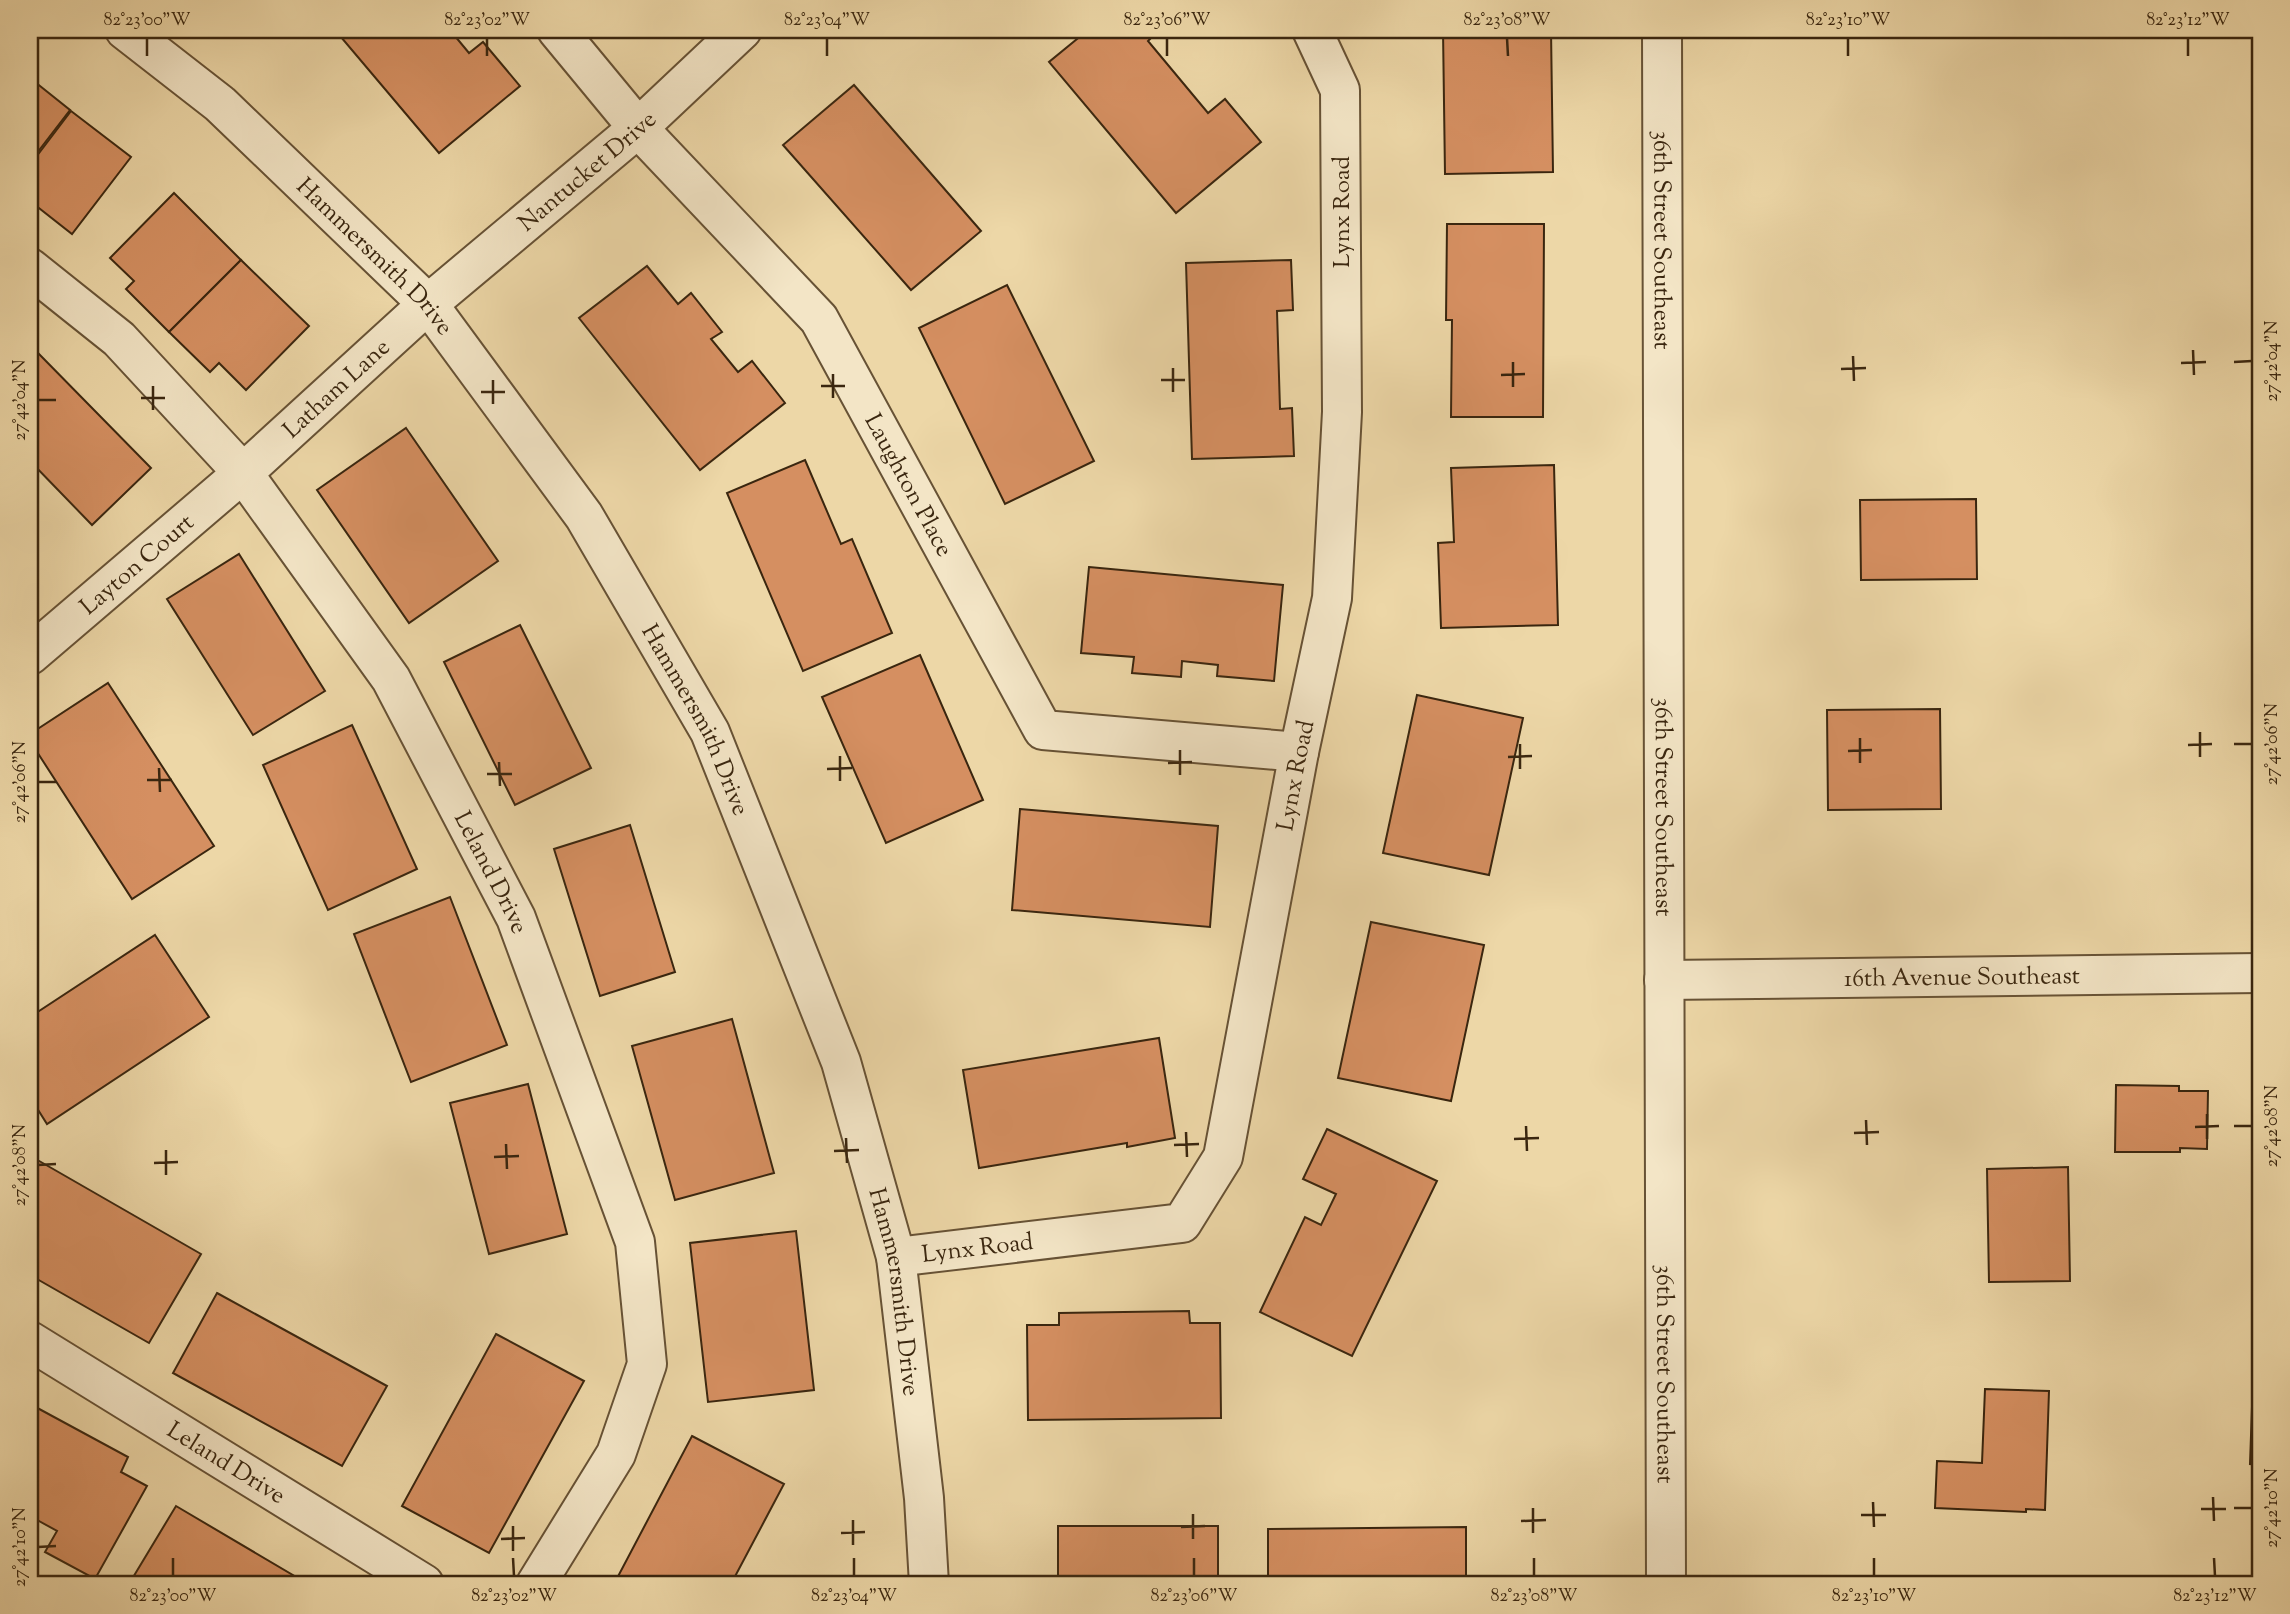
<svg xmlns="http://www.w3.org/2000/svg" width="2290" height="1614" font-family="'Sorts Mill Goudy',serif">
<rect width="100%" height="100%" fill="#edd7a7"/>
<filter id="stains"><feTurbulence type="fractalNoise" baseFrequency=".00286" numOctaves="4"/><feColorMatrix values="0 0 0 0 .2 0 0 0 0 .09 0 0 0 0 .02 0 0 0 .5 -.17"/></filter>
<radialGradient id="worn" r=".72"><stop offset=".6" stop-color="#630" stop-opacity="0"/><stop offset="1" stop-color="#630" stop-opacity=".3"/></radialGradient>
<g fill="#d58f61" stroke="#3a260f" stroke-width="2">
<path d="M335,30H450L469,53L483,42L520,86L439,153Z"/>
<path d="M1088,30H1159L1148,41L1208,113L1225,99L1261,142L1176,213L1049,62Z"/>
<path d="M1443,30H1551L1553,172L1445,174Z"/>
<path d="M30,78L70,110L30,162Z"/>
<path d="M854,85L981,231L911,290L783,145Z"/>
<path d="M71,111L131,157L72,234L30,201V165Z"/>
<path d="M174,193L241,260L169,332L126,289L134,281L110,258Z"/>
<path d="M1447,224H1544L1543,417H1451L1452,320H1446Z"/>
<path d="M241,260L309,326L246,390L219,363L210,372L169,332Z"/>
<path d="M1291,260L1293,310L1277,311L1280,409L1292,408L1294,456L1192,459L1186,263Z"/>
<path d="M647,266L678,304L691,293L722,332L711,339L738,372L752,361L785,403L700,470L579,318Z"/>
<path d="M1007,285L1094,461L1005,504L919,328Z"/>
<path d="M39,354L151,468L92,525L30,461V363Z"/>
<path d="M406,428L498,561L409,623L317,490Z"/>
<path d="M805,460L841,544L852,539L892,633L803,671L727,493Z"/>
<path d="M1554,465L1558,625L1441,628L1438,543L1454,542L1451,468Z"/>
<path d="M1976,499L1977,579L1861,580L1860,500Z"/>
<path d="M239,554L325,691L253,735L167,599Z"/>
<path d="M1089,567L1283,585L1274,681L1217,676L1218,665L1182,661L1181,677L1132,673L1134,657L1081,653Z"/>
<path d="M520,625L591,768L515,805L444,662Z"/>
<path d="M920,655L983,800L886,843L822,697Z"/>
<path d="M108,683L214,846L132,899L30,741V734Z"/>
<path d="M1417,695L1523,718L1489,875L1383,853Z"/>
<path d="M1940,709L1941,809L1828,810L1827,710Z"/>
<path d="M352,725L417,869L328,910L263,765Z"/>
<path d="M1020,809L1218,826L1210,927L1012,910Z"/>
<path d="M630,825L675,972L600,996L554,849Z"/>
<path d="M450,897L507,1045L411,1082L354,934Z"/>
<path d="M1371,922L1484,945L1451,1101L1338,1078Z"/>
<path d="M155,935L209,1017L47,1124L30,1097V1017Z"/>
<path d="M732,1019L774,1173L675,1200L632,1046Z"/>
<path d="M1159,1038L1175,1138L1127,1147V1143L979,1168L963,1070Z"/>
<path d="M528,1084L567,1234L489,1254L450,1103Z"/>
<path d="M2116,1085L2179,1086V1091H2208L2207,1149L2180,1148V1152H2115Z"/>
<path d="M1327,1129L1437,1181L1352,1356L1260,1312L1305,1217L1321,1225L1336,1194L1303,1179Z"/>
<path d="M34,1158L201,1254L149,1343L30,1275V1164Z"/>
<path d="M2068,1167L2070,1281L1989,1282L1987,1169Z"/>
<path d="M796,1231L814,1390L708,1402L690,1243Z"/>
<path d="M217,1293L387,1386L342,1466L173,1373Z"/>
<path d="M1189,1311L1190,1323H1220L1221,1418L1028,1420L1027,1325H1059V1313Z"/>
<path d="M496,1334L584,1381L489,1553L402,1506Z"/>
<path d="M1985,1389L2049,1391L2045,1510L2026,1509V1512L1935,1508L1937,1461L1982,1463Z"/>
<path d="M30,1404L128,1457L121,1472L147,1486L95,1579L45,1552L57,1531L30,1516Z"/>
<path d="M2252,1407H2260V1465L2250,1464Z"/>
<path d="M692,1436L784,1484L731,1584H614Z"/>
<path d="M176,1506L308,1584H129Z"/>
<rect x="1058" y="1526" width="160" height="58"/>
<path d="M1466,1527V1584H1268V1529Z"/>
</g>
<g fill="none" stroke-linecap="round" stroke-linejoin="round">
<g stroke="#675235" stroke-width="42">
<g id="minor">
<path id="s1" d="M125,30L220,104L428,304L584,516L710,732L841,1062L896,1257L924,1498L929,1584"/>
<path id="s2" d="M557,30L638,128L819,319L1043,730L1299,752"/>
<path id="s3" d="M1662,30L1666,1584"/>
<path id="s4" d="M30,268L119,339L243,473L391,679L516,918L635,1242L647,1364L616,1454L536,1584"/>
<path id="s5" d="M30,655L243,473L428,304L638,128L742,30"/>
<path id="s6" d="M1664,980L2260,973"/>
<path id="s7" d="M896,1257L1182,1223L1223,1157L1299,752L1332,598L1342,412L1340,90L1312,30"/>
<path id="s8" d="M30,1341L424,1584"/>
</g>
</g>
<use href="#minor" stroke="#f3e5c6" stroke-width="38"/>
</g>
<path fill="none" stroke="#3a260f" stroke-width="2.5" d="M147,38V56M487,38V56M827,38V56M1167,38V56M1507,38L1508,56M1848,38V56M2188,38V56M2193,350L2194,375M1853,356L1854,381M1513,362V387M2234,362L2252,361M2181,363L2206,362M1173,368V392M1841,369L1866,368M833,374V398M1501,375L1525,374M493,380V404M1161,380H1185M153,386V410M821,386H845M481,392H505M141,398H165M38,400H56M2200,732V757M1860,738V763M1520,744V769M2234,744H2252M2188,745L2212,744M1180,750V775M1848,751L1872,750M840,756V781M1508,757L1532,756M499,762L500,786M1168,763L1192,762M159,768L160,792M827,769L852,768M487,774H512M147,780H172M38,782H56M2207,1114V1139M1866,1120L1867,1145M1526,1126L1527,1151M2234,1126H2252M2195,1127L2219,1126M1186,1132L1187,1157M1854,1133L1879,1132M846,1138L847,1163M1514,1139L1539,1138M506,1144L507,1169M1174,1145L1199,1144M166,1150V1175M834,1151L859,1150M494,1157L519,1156M154,1163L178,1162M38,1165L56,1164M2213,1497L2214,1521M1873,1502L1874,1527M1533,1508V1533M2234,1508H2252M2201,1509H2226M1193,1514V1539M1861,1515H1886M853,1520V1545M1521,1521L1546,1520M513,1526V1551M1181,1527L1205,1526M841,1533L865,1532M501,1539L525,1538M38,1547L56,1546M173,1558V1576M513,1558L514,1576M854,1558V1576M1194,1558V1576M1534,1558V1576M1874,1558V1576M2214,1558L2215,1576"/>
<g text-anchor="middle" stroke-width="6" stroke-linejoin="round" paint-order="stroke">
<g font-size="24" fill="#3a260f" stroke="#f3e5c6">
<text dy="8" stroke="none"><textPath href="#s5" startOffset="738">Nantucket Drive</textPath></text>
<text transform="translate(1341 212) rotate(-90)" y="8">Lynx Road</text>
<text dy="8" stroke="none"><textPath href="#s3" startOffset="210">36th Street Southeast</textPath></text>
<text dy="8" stroke="none"><textPath href="#s1" startOffset="338">Hammersmith Drive</textPath></text>
<text dy="8" stroke="none"><textPath href="#s5" startOffset="406">Latham Lane</textPath></text>
<text dy="8" stroke="none"><textPath href="#s2" startOffset="579">Laughton Place</textPath></text>
<text dy="8" stroke="none"><textPath href="#s5" startOffset="140">Layton Court</textPath></text>
<text dy="8" stroke="none"><textPath href="#s1" startOffset="905">Hammersmith Drive</textPath></text>
<text dy="8" stroke="none"><textPath href="#s7" startOffset="754">Lynx Road</textPath></text>
<text dy="8" stroke="none"><textPath href="#s3" startOffset="777">36th Street Southeast</textPath></text>
<text dy="8" stroke="none"><textPath href="#s4" startOffset="768">Leland Drive</textPath></text>
<text dy="8" stroke="none"><textPath href="#s6" startOffset="298">16th Avenue Southeast</textPath></text>
<text dy="8" stroke="none"><textPath href="#s7" startOffset="82">Lynx Road</textPath></text>
<text dy="8" stroke="none"><textPath href="#s1" startOffset="1514">Hammersmith Drive</textPath></text>
<text dy="8" stroke="none"><textPath href="#s3" startOffset="1344">36th Street Southeast</textPath></text>
<text dy="8" stroke="none"><textPath href="#s8" startOffset="231">Leland Drive</textPath></text>
</g>
</g>
<rect width="2290" height="1614" fill="none" stroke="#edd7a7" stroke-width="77"/>
<rect x="38" y="38" width="2214" height="1538" fill="none" stroke="#3a260f" stroke-width="2.5"/>
<g font-size="18" text-anchor="middle" fill="#3a260f">
<text x="147" y="25">82°23'00"W</text>
<text x="487" y="25">82°23'02"W</text>
<text x="827" y="25">82°23'04"W</text>
<text x="1167" y="25">82°23'06"W</text>
<text x="1507" y="25">82°23'08"W</text>
<text x="1848" y="25">82°23'10"W</text>
<text x="2188" y="25">82°23'12"W</text>
<text transform="translate(2271 361) rotate(-90)" y="6">27°42'04"N</text>
<text transform="translate(19 400) rotate(-90)" y="6">27°42'04"N</text>
<text transform="translate(2271 744) rotate(-90)" y="6">27°42'06"N</text>
<text transform="translate(19 782) rotate(-90)" y="6">27°42'06"N</text>
<text transform="translate(2271 1126) rotate(-90)" y="6">27°42'08"N</text>
<text transform="translate(19 1165) rotate(-90)" y="6">27°42'08"N</text>
<text transform="translate(2271 1508) rotate(-90)" y="6">27°42'10"N</text>
<text transform="translate(19 1547) rotate(-90)" y="6">27°42'10"N</text>
<text x="173" y="1601">82°23'00"W</text>
<text x="514" y="1601">82°23'02"W</text>
<text x="854" y="1601">82°23'04"W</text>
<text x="1194" y="1601">82°23'06"W</text>
<text x="1534" y="1601">82°23'08"W</text>
<text x="1874" y="1601">82°23'10"W</text>
<text x="2215" y="1601">82°23'12"W</text>
</g>
<rect width="100%" height="100%" filter="url(#stains)"/>
<rect width="100%" height="100%" fill="url(#worn)"/>
</svg>
